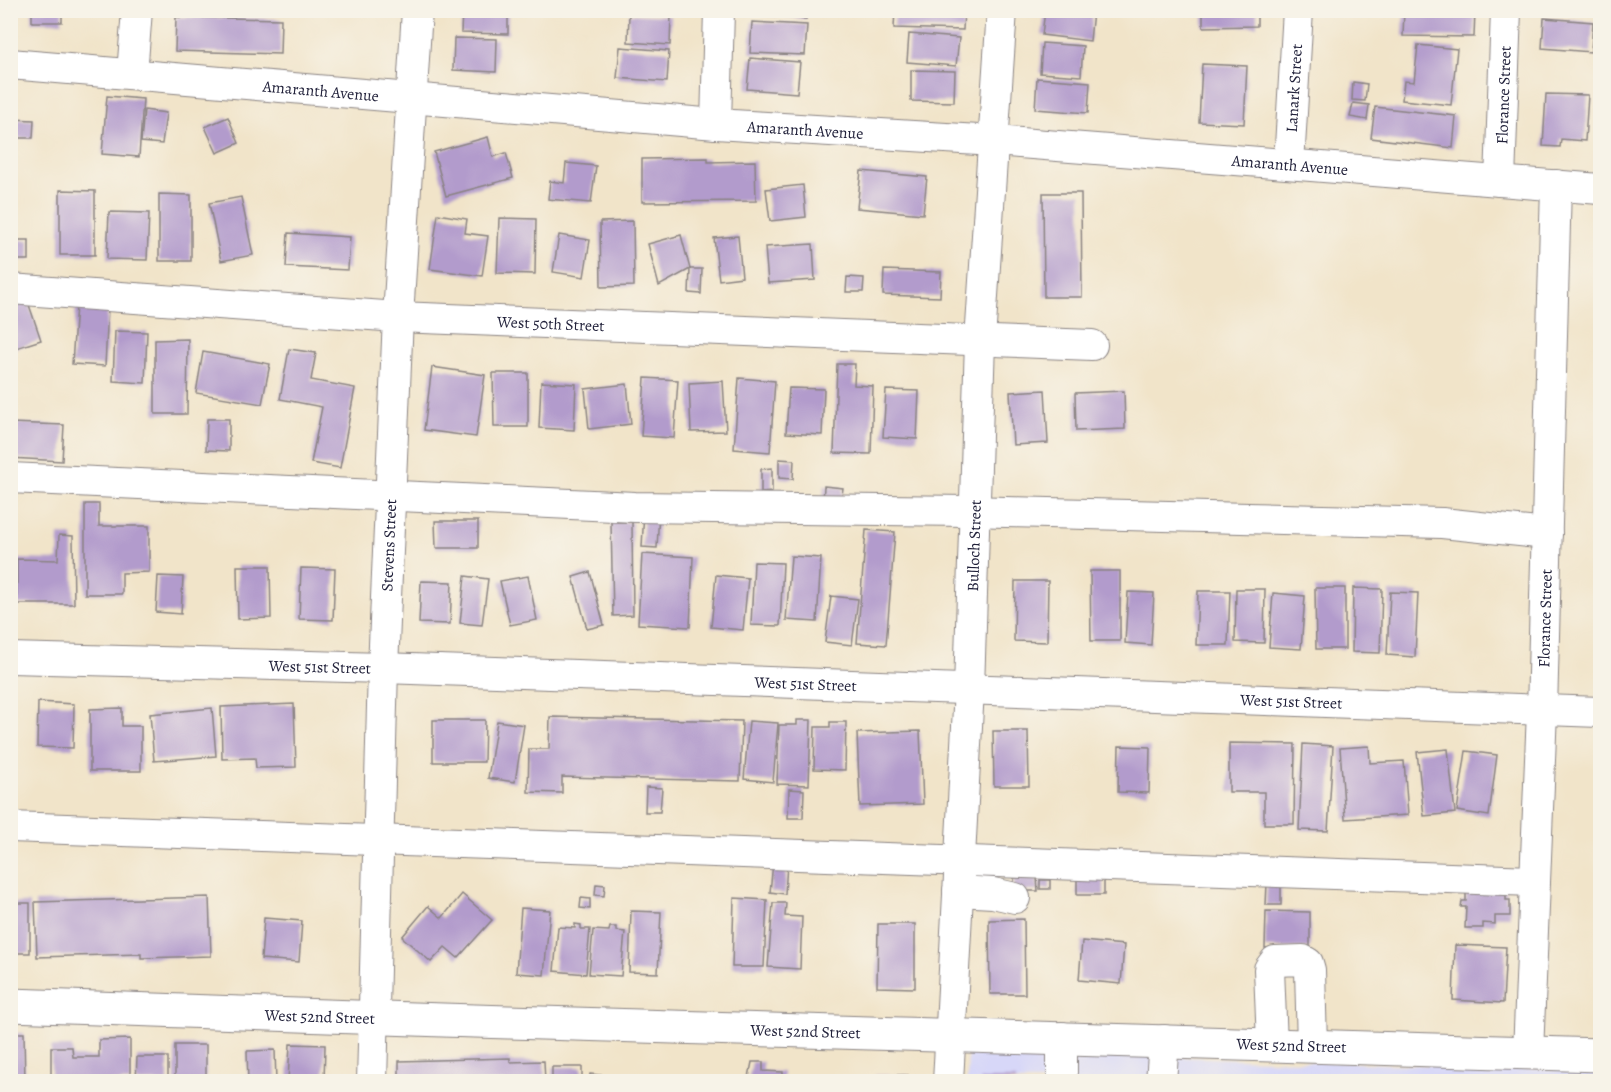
<svg xmlns="http://www.w3.org/2000/svg" width="1611" height="1092" font-family="Alegreya,serif">
<rect width="100%" height="100%" fill="#f7f3e8"/>
<filter id="ink" filterUnits="userSpaceOnUse"><feTurbulence type="fractalNoise" baseFrequency=".0167" numOctaves="2"/><feDisplacementMap in="SourceGraphic" scale="12" xChannelSelector="R" yChannelSelector="G"/><feConvolveMatrix kernelMatrix="1 2 1 2 8 2 1 2 1" color-interpolation-filters="sRGB"/></filter>
<filter id="wash" filterUnits="userSpaceOnUse"><feTurbulence type="fractalNoise" baseFrequency=".008" numOctaves="4" result="noise"/><feDisplacementMap in="SourceGraphic" scale="24" xChannelSelector="R" yChannelSelector="G"/><feGaussianBlur stdDeviation="1.35" result="paint"/><feColorMatrix in="noise" values="0 0 0 0 0 0 0 0 0 0 0 0 0 0 0 0 0 1.4 0 .05"/><feComposite in="paint" operator="in"/></filter>
<g filter="url(#wash)">
<rect width="100%" height="100%" fill="#f1e4c9"/>
<path fill="#d7d7f8" d="M968,1050L1600,1071V1082H967Z"/>
<g id="blocks">
<g fill="#b29bcc">
<rect x="32" y="10" width="30" height="12"/>
<path d="M462,10H508V34L461,33Z"/>
<path d="M750,10H806V19L750,14Z"/>
<path d="M895,10H964L963,30L894,28Z"/>
<path d="M1045,10L1093,11L1090,41L1042,35Z"/>
<path d="M1203,10H1257V26L1203,27Z"/>
<path d="M1404,10H1475L1474,37L1403,36Z"/>
<path d="M629,14L671,16L670,45L628,42Z"/>
<path d="M176,17L281,19L280,54L175,51Z"/>
<path d="M1544,18L1593,22L1591,52L1542,48Z"/>
<path d="M752,22L807,25L805,55L750,53Z"/>
<path d="M909,34L959,38L956,66L907,62Z"/>
<path d="M454,38L497,39L496,72L453,70Z"/>
<path d="M1042,43L1083,46L1081,76L1040,73Z"/>
<path d="M1418,45L1457,49L1451,105L1402,100L1404,81L1414,82Z"/>
<path d="M620,47L669,51L667,82L617,78Z"/>
<path d="M750,58L800,62L797,93L747,89Z"/>
<path d="M1202,64L1247,66L1244,124L1199,122Z"/>
<path d="M911,70L955,71L954,102L911,101Z"/>
<path d="M1037,78L1090,82L1088,113L1035,109Z"/>
<path d="M1353,82L1367,84L1365,101L1352,100Z"/>
<path d="M1546,94L1588,95L1585,141L1561,139L1560,147L1543,146Z"/>
<path d="M107,96L143,99L139,157L102,154Z"/>
<path d="M1353,103L1369,105L1367,120L1350,117Z"/>
<path d="M1375,107L1456,116L1453,148L1371,138Z"/>
<path d="M144,110L166,113L162,144L141,142Z"/>
<path d="M1599,115H1600V155H1597Z"/>
<path d="M228,117L239,143L217,153L205,127Z"/>
<path d="M10,119L34,120L33,138H10Z"/>
<path d="M488,137L493,157L506,153L513,178L446,196L434,152Z"/>
<path d="M708,158V162L755,161L756,201L642,202V159Z"/>
<path d="M566,163L596,166L591,203L548,199L550,181L564,183Z"/>
<path d="M861,171L927,177L923,214L857,208Z"/>
<path d="M803,185L806,217L770,221L766,189Z"/>
<path d="M60,190L95,191V255H60Z"/>
<path d="M1043,193H1081L1082,297H1044Z"/>
<path d="M159,194L191,195V261H159Z"/>
<path d="M241,197L253,255L221,261L209,203Z"/>
<path d="M109,212L149,213L147,260L107,259Z"/>
<path d="M438,214L467,219L465,233L488,236L482,276L430,269Z"/>
<path d="M499,218L536,219L535,274L497,273Z"/>
<path d="M633,221L634,286L601,287L600,222Z"/>
<path d="M288,233L350,237L348,270L286,267Z"/>
<path d="M559,235L590,240L584,277L553,272Z"/>
<path d="M681,235L690,269L659,286L648,244Z"/>
<path d="M738,236L742,277L719,280L714,238Z"/>
<rect x="16" y="240" width="13" height="20"/>
<path d="M813,244L815,280L768,283L765,247Z"/>
<path d="M690,269H702L701,294L689,293Z"/>
<path d="M884,270L941,272L940,297L883,295Z"/>
<path d="M847,277L864,278L863,292H846Z"/>
<path d="M27,299L41,340L10,350V304Z"/>
<path d="M76,305L108,307L105,366L72,364Z"/>
<path d="M115,331L147,332L145,383L113,381Z"/>
<path d="M188,339L187,414H155V340Z"/>
<path d="M289,349L316,353L311,380L355,388L340,468L311,463L322,407L280,399Z"/>
<path d="M203,352L270,364L262,404L196,393Z"/>
<path d="M837,364H855L854,385L873,386L871,454L834,453Z"/>
<path d="M432,367L485,375L476,437L424,430Z"/>
<path d="M493,373H528V427H494Z"/>
<path d="M645,378L678,380L674,438L641,436Z"/>
<path d="M739,378L775,381L770,452L734,449Z"/>
<path d="M723,381L726,431L691,432L689,383Z"/>
<path d="M541,382L576,384L574,430L539,428Z"/>
<path d="M627,384L631,424L589,429L585,389Z"/>
<path d="M789,388L824,389L822,435L786,433Z"/>
<path d="M886,390L919,391L917,439L883,437Z"/>
<path d="M1045,390L1048,443L1013,445L1010,392Z"/>
<path d="M1124,391L1125,429L1076,431L1075,393Z"/>
<path d="M207,419H229V451L206,450Z"/>
<path d="M10,423L64,425L62,461L10,458Z"/>
<path d="M779,459L794,460L793,479L779,478Z"/>
<path d="M772,468V492L761,493V469Z"/>
<path d="M824,486L843,488L841,503L823,502Z"/>
<path d="M85,504H99V526H149V572L122,573V594H85Z"/>
<path d="M644,511L659,512L657,548L642,547Z"/>
<path d="M435,521H478V548H436Z"/>
<path d="M611,522H632L633,615L613,616Z"/>
<path d="M866,530L895,532L886,645L857,643Z"/>
<path d="M59,535L73,536L74,604H17V559L58,560Z"/>
<path d="M642,554L693,557L690,627L638,624Z"/>
<path d="M791,556L821,558L817,622L786,620Z"/>
<path d="M754,562L783,563L780,626L751,625Z"/>
<path d="M237,566H270L271,618L238,619Z"/>
<path d="M301,568L335,569L333,620L299,619Z"/>
<path d="M1090,571H1120V641H1091Z"/>
<path d="M590,572L604,625L587,629L573,577Z"/>
<path d="M716,575L748,578L743,630L711,627Z"/>
<path d="M158,576L183,577L181,614L156,612Z"/>
<path d="M465,576L488,579L482,625L460,623Z"/>
<path d="M528,576L537,620L510,625L500,581Z"/>
<path d="M421,581L452,582L450,624L419,623Z"/>
<path d="M1015,581H1048L1047,642L1014,641Z"/>
<path d="M1315,588H1345V649H1316Z"/>
<path d="M1353,588L1382,589L1380,653L1352,652Z"/>
<path d="M1236,589H1265L1264,643L1235,642Z"/>
<path d="M1198,591H1230L1228,645H1196Z"/>
<path d="M1128,592L1154,593L1151,645L1125,643Z"/>
<path d="M1390,592L1418,593L1415,657L1387,655Z"/>
<path d="M1273,593L1305,596L1301,649L1269,647Z"/>
<path d="M831,596L858,599L852,645L825,642Z"/>
<path d="M38,702L74,704L73,748L37,747Z"/>
<path d="M294,704L296,767L256,768L255,758L222,759L221,707Z"/>
<path d="M122,708V726H141V771H90V709Z"/>
<path d="M212,708L216,756L154,761L150,714Z"/>
<path d="M550,717L742,721L740,781L562,777V793L528,792L529,749H549Z"/>
<path d="M433,720H485L484,762H433Z"/>
<path d="M797,720H811L809,785L777,784L779,725H797Z"/>
<path d="M497,721L524,725L515,782L488,778Z"/>
<path d="M749,721L778,723L773,782L744,779Z"/>
<path d="M830,722H846L845,770L814,769L815,727H830Z"/>
<path d="M920,731L923,804L860,806L857,733Z"/>
<path d="M993,731H1028L1029,786H994Z"/>
<path d="M1229,743L1295,744L1294,824H1264V792H1229Z"/>
<path d="M1303,744L1333,746L1328,831L1299,830Z"/>
<path d="M1119,746L1150,747L1149,793L1118,792Z"/>
<path d="M1369,746L1370,763L1404,761L1408,815L1345,819L1340,748Z"/>
<path d="M1448,749L1455,813L1424,816L1417,752Z"/>
<path d="M1466,751L1497,755L1489,816L1457,811Z"/>
<path d="M646,787L662,788L660,812H645Z"/>
<path d="M789,789L804,790L803,818H788Z"/>
<path d="M773,863L787,864L785,894L770,892Z"/>
<rect x="1077" y="871" width="27" height="24"/>
<path d="M1037,877L1038,891H1014V878Z"/>
<rect x="1040" y="880" width="10" height="9"/>
<path d="M1267,883H1281V905H1266Z"/>
<path d="M596,884L605,885L604,896L595,895Z"/>
<path d="M1466,889L1506,891V900H1510V916H1495V924L1483,923V928H1465L1466,907H1461L1462,901H1466Z"/>
<path d="M462,894L492,920L458,958L445,947L431,962L402,937L428,906L442,918Z"/>
<path d="M209,897L211,956L141,958V954L37,957L35,902Z"/>
<path d="M581,898L590,899V909L580,908Z"/>
<path d="M734,898L767,900L764,967H732Z"/>
<rect x="10" y="903" width="20" height="50"/>
<path d="M773,903H786L785,916L802,917L800,969L768,967Z"/>
<path d="M521,908L550,910L544,975L516,973Z"/>
<path d="M631,911L661,912L658,973L629,972Z"/>
<path d="M1266,911L1310,912V948H1265Z"/>
<path d="M264,918L302,921L299,962L261,959Z"/>
<path d="M1024,919L1025,994H990L989,920Z"/>
<path d="M575,924L581,925V929H590L586,974L554,971L558,927L575,928Z"/>
<path d="M878,924H915V988L877,987Z"/>
<path d="M610,927H616V931L625,932L621,976L589,974L593,930L609,931Z"/>
<path d="M1082,941L1124,945L1121,984L1079,980Z"/>
<path d="M1455,945L1506,947L1503,1003L1453,1000Z"/>
<path d="M10,1033H24L25,1082H10Z"/>
<path d="M130,1039V1082H51V1047H72L73,1057H99V1040Z"/>
<path d="M290,1044L325,1045L324,1082H288Z"/>
<rect x="175" y="1045" width="31" height="37"/>
<path d="M275,1050L276,1082H248L247,1051Z"/>
<path d="M137,1057H168V1082H136Z"/>
<path d="M510,1058V1062L544,1061L545,1082H399V1061Z"/>
<path d="M752,1062H763V1071L783,1072V1082H748Z"/>
<rect x="552" y="1067" width="30" height="15"/>
<path d="M590,1074L618,1077V1082H589Z"/>
<rect x="875" y="1075" width="33" height="7"/>
<path d="M1251,1077L1284,1078V1082H1251Z"/>
<rect x="981" y="1079" width="35" height="3"/>
</g>
</g>
</g>
<g filter="url(#ink)">
<use href="#blocks" fill-opacity="0" stroke="#8a8382" stroke-width="1.5"/>
<g fill="none" stroke-linecap="round" stroke-linejoin="round">
<g stroke="#8a8382" stroke-width="32">
<g id="minor">
<path id="s1" d="M10,64L716,124L995,141L1600,189"/>
<path d="M132,74L137,10"/>
<path d="M716,124L719,10"/>
<path id="s2" d="M1289,164L1298,10"/>
<path id="s3" d="M1500,181L1506,10"/>
<path id="s4" d="M10,289L398,317L1092,345"/>
<path d="M10,478L635,507L968,511L1442,523L1547,534"/>
<path id="s5" d="M10,658L383,668L1600,712"/>
<path d="M10,827L1535,881"/>
<path d="M958,891L993,893L1015,898"/>
<path d="M1272,1044L1269,969L1275,961L1303,960L1308,963L1310,970L1312,1046"/>
<path id="s6" d="M1528,1053L1542,711L1556,185"/>
<path id="s7" d="M372,1082L383,668L398,317L417,10"/>
<path id="s8" d="M948,1082L969,689L980,341L1002,10"/>
<path d="M1062,1082V1037"/>
<path d="M1161,1082L1164,1040"/>
</g>
</g>
<g stroke="#8a8382" stroke-width="35">
<g id="major">
<path id="s9" d="M10,1005C540,1026 1071,1036 1600,1055"/>
</g>
</g>
<use href="#minor" stroke="#fff" stroke-width="30"/>
<use href="#major" stroke="#fff" stroke-width="33"/>
</g>
</g>
<g text-anchor="middle" stroke-width="4.5" stroke-linejoin="round" paint-order="stroke">
<g font-size="16" fill="#22223b" stroke="#f7f3e8">
<text dy="6" stroke="none"><textPath href="#s2" startOffset="76">Lanark Street</textPath></text>
<text dy="6" stroke="none"><textPath href="#s1" startOffset="312">Amaranth Avenue</textPath></text>
<text dy="6" stroke="none"><textPath href="#s3" startOffset="86">Florance Street</textPath></text>
<text dy="6" stroke="none"><textPath href="#s1" startOffset="798">Amaranth Avenue</textPath></text>
<text dy="6" stroke="none"><textPath href="#s1" startOffset="1284">Amaranth Avenue</textPath></text>
<text dy="6" stroke="none"><textPath href="#s4" startOffset="542">West 50th Street</textPath></text>
<text dy="6" stroke="none"><textPath href="#s7" startOffset="537">Stevens Street</textPath></text>
<text dy="6" stroke="none"><textPath href="#s8" startOffset="537">Bulloch Street</textPath></text>
<text dy="6" stroke="none"><textPath href="#s6" startOffset="435">Florance Street</textPath></text>
<text dy="6" stroke="none"><textPath href="#s5" startOffset="310">West 51st Street</textPath></text>
<text dy="6" stroke="none"><textPath href="#s5" startOffset="796">West 51st Street</textPath></text>
<text dy="6" stroke="none"><textPath href="#s5" startOffset="1282">West 51st Street</textPath></text>
<text dy="6" stroke="none"><textPath href="#s9" startOffset="310">West 52nd Street</textPath></text>
<text dy="6" stroke="none"><textPath href="#s9" startOffset="796">West 52nd Street</textPath></text>
<text dy="6" stroke="none"><textPath href="#s9" startOffset="1282">West 52nd Street</textPath></text>
</g>
</g>
<rect width="1611" height="1092" fill="none" stroke="#f7f3e8" stroke-width="36"/>
</svg>
